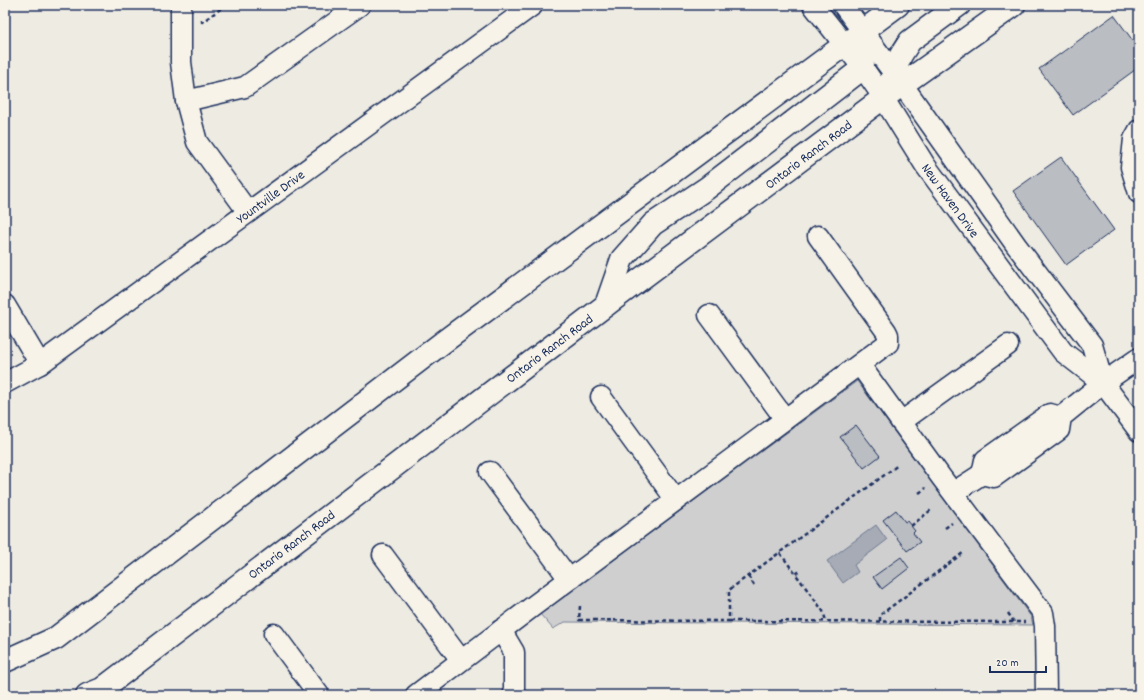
<svg xmlns="http://www.w3.org/2000/svg" width="1144" height="700" font-family="Dekko,sans-serif">
<rect width="100%" height="100%" fill="#eeebe2"/>
<filter id="ink" filterUnits="userSpaceOnUse"><feTurbulence type="fractalNoise" baseFrequency=".025" numOctaves="2"/><feDisplacementMap in="SourceGraphic" scale="8" xChannelSelector="R" yChannelSelector="G"/><feConvolveMatrix kernelMatrix="1 2 1 2 8 2 1 2 1" color-interpolation-filters="sRGB"/></filter>
<g filter="url(#ink)">
<path fill="#cfcfcf" stroke="#757f96" d="M857,381L1031,617L1033,625L565,622L553,629L540,614Z"/>
<path fill="#a6abb5" stroke="#6e7992" d="M876,525L887,540L854,565L858,572L843,583L827,561Z"/>
<g fill="#babdc2" stroke="#1b2f5e">
<path d="M1114,15L1139,49V67L1073,115L1039,69Z"/>
<path d="M1061,157L1114,230L1066,265L1013,191Z"/>
<path d="M856,425L880,456L864,468L840,437Z"/>
<path d="M896,510L905,522L907,521L915,531L913,533L920,542L907,551L883,520Z"/>
<path d="M901,557L909,568L882,589L873,577Z"/>
</g>
<g fill="none" stroke-linecap="round" stroke-linejoin="round">
<g stroke="#1b2f5e" stroke-width="23">
<g id="minor">
<path d="M181,5V62L186,101L197,142L248,212"/>
<path d="M813,5L863,68L879,91L925,165L1063,352L1103,383L1139,431"/>
<path d="M843,5L902,84L1016,245L1092,345L1103,383"/>
<path d="M186,101L245,87L360,5"/>
<path d="M1139,130L1134,139L1131,167L1139,193"/>
<path d="M5,305L40,364"/>
<path d="M709,315L785,419"/>
<path d="M860,365L941,477L1043,613L1045,626L1046,695"/>
<path d="M5,383L40,364L533,5"/>
<path d="M601,397L676,500"/>
<path d="M901,422L1008,345"/>
<path d="M490,472L569,579"/>
<path d="M982,474L985,460L1050,414L1061,417"/>
<path d="M954,492L982,474L994,477L1059,430L1061,417L1103,383L1139,358"/>
<path d="M383,555L461,660"/>
<path d="M501,630L514,652V695"/>
<path d="M274,634L319,695"/>
<path d="M416,695L536,604L888,343V335L886,331L818,236"/>
</g>
</g>
<g stroke="#1b2f5e" stroke-width="25">
<g id="major">
<path d="M884,98L901,55L910,41L959,5"/>
<path d="M606,305L622,259L653,224L707,188L863,68L862,31"/>
<path d="M5,661L56,638L446,340L898,5"/>
<path d="M87,695L102,689L606,305L875,104L1014,5"/>
</g>
</g>
<g stroke="#1b2f5e" stroke-width="2.5" stroke-dasharray="4 3" stroke-linecap="butt">
<path d="M202,20V22L226,5"/>
<path d="M919,493L926,488"/>
<path d="M911,526L931,510"/>
<path d="M945,528L952,523"/>
<path d="M780,553L823,611L826,621"/>
<path d="M796,574L801,570"/>
<path d="M748,576L754,585"/>
<path d="M580,606L579,620L729,621V590L898,465"/>
<path d="M1008,613L1014,622"/>
<path d="M729,621L1025,622"/>
<path d="M880,621V615L963,553"/>
</g>
<use href="#minor" stroke="#f7f3e8" stroke-width="20"/>
<use href="#major" stroke="#f7f3e8" stroke-width="22"/>
</g>
</g>
<g text-anchor="middle" stroke-width="3.5" stroke-linejoin="round" paint-order="stroke">
<g font-size="14" fill="#1b2f5e" stroke="#f7f3e8">
<text transform="translate(808 154) rotate(-37)" y="5">Ontario Ranch Road</text>
<text transform="translate(270 196) rotate(-36)" y="5">Yountville Drive</text>
<text transform="translate(951 200) rotate(54)" y="5">New Haven Drive</text>
<text transform="translate(549 348) rotate(-37)" y="5">Ontario Ranch Road</text>
<text transform="translate(291 544) rotate(-37)" y="5">Ontario Ranch Road</text>
</g>
</g>
<rect width="1144" height="700" fill="none" stroke="#f7f3e8" stroke-width="20"/>
<rect x="10" y="10" width="1124" height="680" fill="none" stroke="#1b2f5e" stroke-width="1.5" filter="url(#ink)"/>
<path d="M990 666v6h56v-6" fill="none" stroke="#1b2f5e" stroke-width="2"/>
<text x="996" y="666" font-size="12" fill="#1b2f5e" stroke="#f7f3e8" stroke-width="3" paint-order="stroke">20 m</text>
</svg>
